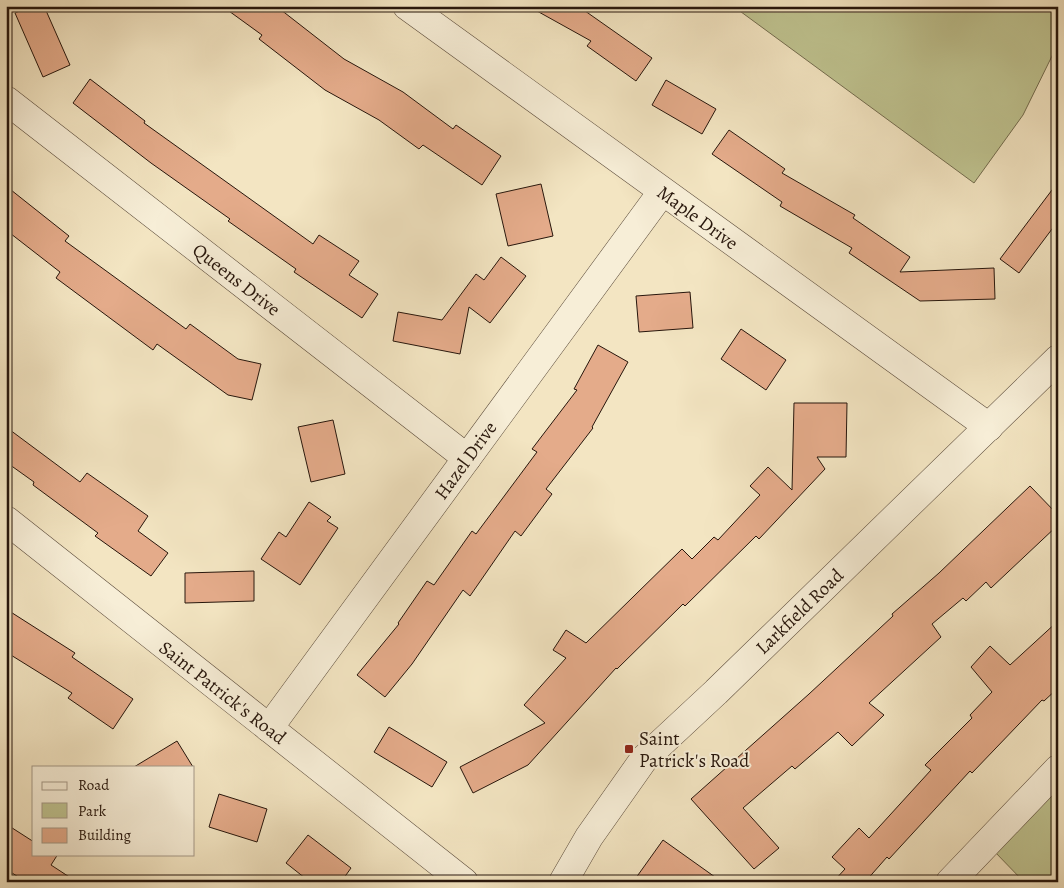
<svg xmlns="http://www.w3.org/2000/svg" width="1064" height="888" font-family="Alegreya,serif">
<rect width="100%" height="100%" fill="#f3e5c2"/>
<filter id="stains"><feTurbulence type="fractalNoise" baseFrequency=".004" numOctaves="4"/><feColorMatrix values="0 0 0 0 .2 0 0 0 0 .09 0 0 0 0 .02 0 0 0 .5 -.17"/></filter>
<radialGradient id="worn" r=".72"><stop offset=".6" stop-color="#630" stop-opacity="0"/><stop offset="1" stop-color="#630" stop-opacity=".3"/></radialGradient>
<g fill="#bfc390" stroke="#736c4e">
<path d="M733,6H1058V40L1053,54L1023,115L974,183Z"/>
<path d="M1058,783V882H1024L994,851Z"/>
</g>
<g fill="#e4ab8a" stroke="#27160c">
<path d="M31,6H44L70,65L43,77L15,13Z"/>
<path d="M222,6H276L344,59L403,92L453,129L456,125L501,156L482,185L423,145L419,149L379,120L325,90L259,39L262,35Z"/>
<path d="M528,6H578L652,58L636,81L587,46L591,41Z"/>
<path d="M90,79L145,121L144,123L313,244L319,235L359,261L349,275L378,294L362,318L294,272L296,269L228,221L230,219L151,163L73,103Z"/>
<path d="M666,80L716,109L702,134L652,105Z"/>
<path d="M729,130L785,169L782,173L855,215L853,218L910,257L900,272L994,268L995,299L920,301L849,253L852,248L780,206L782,202L712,154Z"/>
<path d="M1058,182V221L1019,273L1000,259Z"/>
<path d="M541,184L553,236L508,246L496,194Z"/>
<path d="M6,186L69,236L65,241L186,329L190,324L238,359L261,364L252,400L228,395L157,344L153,350L56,278L60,272L6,230Z"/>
<path d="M501,257L526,276L490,323L469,307L460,354L393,341L398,312L442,320L476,274L484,280Z"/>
<path d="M690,292L693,328L639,332L636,296Z"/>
<path d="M741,329L786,360L766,390L721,359Z"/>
<path d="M598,345L628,362L592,427L593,428L546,489L552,494L521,536L515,531L470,596L463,590L412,664L385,697L357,675L399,624L398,623L427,581L434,585L472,531L476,534L537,452L532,449L577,390L574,389Z"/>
<path d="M794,403H847L846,457H817L825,469L759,539L756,536L685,606L683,604L617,669L616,668L528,765L473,793L460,767L545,723L524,705L566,658L553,650L566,630L586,643L682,549L692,559L714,537L718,540L760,495L750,486L768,467L792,490Z"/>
<path d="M333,420L345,474L311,482L298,427Z"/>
<path d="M6,427L80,482L87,473L148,516L138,531L168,553L151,576L95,536L98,533L33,485L34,482L6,462Z"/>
<path d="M1030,486L1058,515V525L991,588L986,582L966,601L963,598L932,624L941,637L869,703L884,715L852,746L838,732L795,769L792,766L743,808L779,848L754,869L691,799L809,694L893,616L892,614L939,573Z"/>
<path d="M309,502L331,517L327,521L338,528L300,585L261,559L279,532L286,537Z"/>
<path d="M254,571V601L185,603V573Z"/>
<path d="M6,609L75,653L72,657L133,699L113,729L68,698L72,693L6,652Z"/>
<path d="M1058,621V688L1044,701L1042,700L972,773L970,771L889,859L887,857L865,882H833L845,869L832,857L859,828L869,838L931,770L925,765L972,718L970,715L992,692L971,667L990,646L1010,665Z"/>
<path d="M389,727L447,762L432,787L374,752Z"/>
<path d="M177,741L193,767H134Z"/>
<path d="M219,794L267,809L257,842L209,827Z"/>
<path d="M6,824L34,842V854H58L51,865L77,882H26L6,869Z"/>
<path d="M308,835L351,868L341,882H310L286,863Z"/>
<path d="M663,840L722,882H633Z"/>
</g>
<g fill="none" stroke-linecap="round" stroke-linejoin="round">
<g stroke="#5a4a3a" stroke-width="29">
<g id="minor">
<path d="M407,6L989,427"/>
<path d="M6,100L467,458"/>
<path d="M6,520L464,882"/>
<path d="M269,728L662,192"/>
<path d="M563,882L589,837L644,759L716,692L1058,359"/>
<path d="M950,882L1058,769"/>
</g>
</g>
<use href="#minor" stroke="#f7eed7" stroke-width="28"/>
</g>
<rect fill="#8f2418" stroke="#f7eed7" stroke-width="2" x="624" y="744" width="10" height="10" rx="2.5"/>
<g text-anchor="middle" stroke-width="4" stroke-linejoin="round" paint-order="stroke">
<g font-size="19" fill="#27160c" stroke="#f7eed7">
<text transform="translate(698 217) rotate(36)" y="7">Maple Drive</text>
<text transform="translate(237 279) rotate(38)" y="7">Queens Drive</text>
<text transform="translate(465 460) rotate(-54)" y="7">Hazel Drive</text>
<text transform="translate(799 611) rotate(-44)" y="7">Larkfield Road</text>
<text transform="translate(223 692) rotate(38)" y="7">Saint Patrick's Road</text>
</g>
<g font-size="19" fill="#27160c" stroke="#f7eed7" text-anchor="start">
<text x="639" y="745">Saint<tspan x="639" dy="22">Patrick's Road</tspan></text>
</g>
</g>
<rect width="1064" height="888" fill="none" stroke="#f3e5c2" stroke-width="25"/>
<rect x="8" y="8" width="1049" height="873" fill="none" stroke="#27160c" stroke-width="2.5"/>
<rect x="12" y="12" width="1039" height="863" fill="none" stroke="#27160c"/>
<rect x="32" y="766" width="162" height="90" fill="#f7eed7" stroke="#a49886"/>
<rect x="42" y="782" width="25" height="8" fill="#f7eed7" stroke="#a49886"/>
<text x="78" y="790" font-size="15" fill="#27160c">Road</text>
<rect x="42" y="803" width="25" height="15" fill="#bfc390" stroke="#a49886"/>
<text x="78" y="816" font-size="15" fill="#27160c">Park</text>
<rect x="42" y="828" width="25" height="15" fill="#e4ab8a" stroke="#a49886"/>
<text x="78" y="840" font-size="15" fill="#27160c">Building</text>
<rect width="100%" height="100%" filter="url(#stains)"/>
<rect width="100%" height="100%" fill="url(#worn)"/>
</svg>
